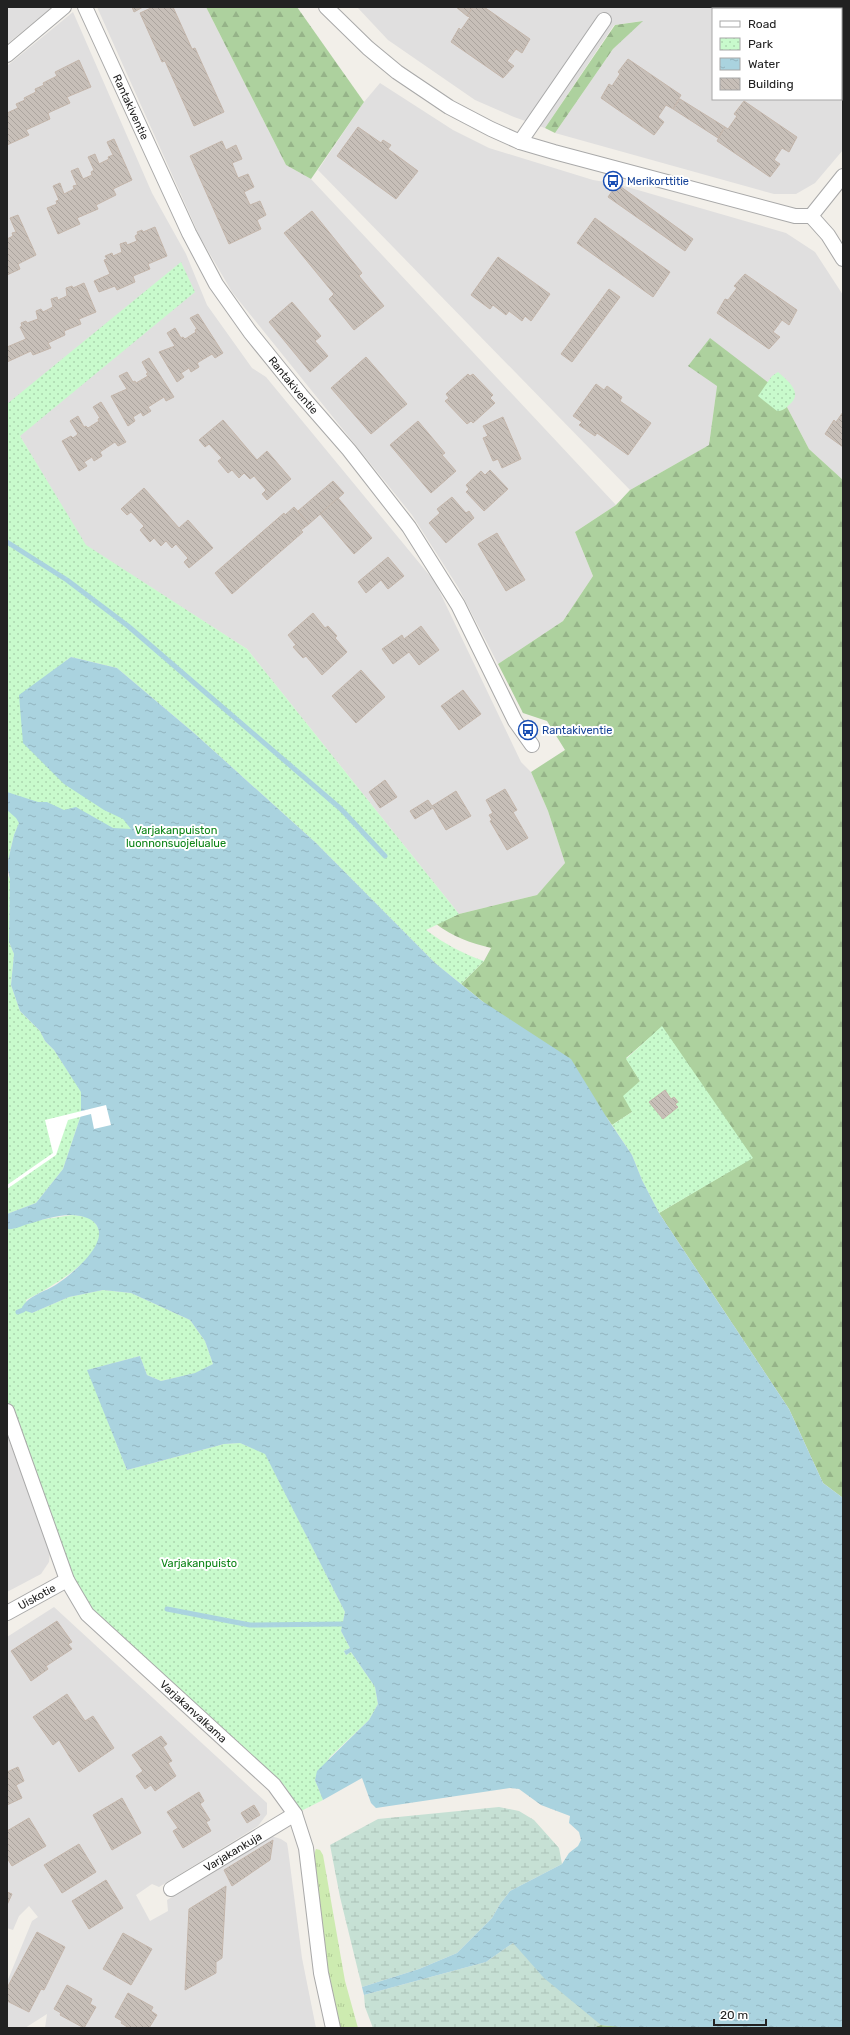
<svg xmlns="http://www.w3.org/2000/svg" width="850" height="2035" font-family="Rubik,sans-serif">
<defs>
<pattern id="grass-tufts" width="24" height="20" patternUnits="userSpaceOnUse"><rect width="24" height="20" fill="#cdebb0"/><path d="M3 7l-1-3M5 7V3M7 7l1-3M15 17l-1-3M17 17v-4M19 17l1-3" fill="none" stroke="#b0c997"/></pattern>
<pattern id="forest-firs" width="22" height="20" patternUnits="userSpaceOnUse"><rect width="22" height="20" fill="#add19e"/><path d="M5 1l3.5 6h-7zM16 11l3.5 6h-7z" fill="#95b388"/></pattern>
<pattern id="wetland-marsh" width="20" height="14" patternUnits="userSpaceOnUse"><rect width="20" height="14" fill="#c6e0d4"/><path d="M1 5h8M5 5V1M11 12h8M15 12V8" fill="none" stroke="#aac0b6"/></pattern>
<pattern id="park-dots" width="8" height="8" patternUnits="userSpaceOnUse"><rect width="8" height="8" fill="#c8facc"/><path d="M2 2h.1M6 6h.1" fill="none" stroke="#acd6af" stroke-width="1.8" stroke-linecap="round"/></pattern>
<pattern id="water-ripples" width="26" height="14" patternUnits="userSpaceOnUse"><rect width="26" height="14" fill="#aad3df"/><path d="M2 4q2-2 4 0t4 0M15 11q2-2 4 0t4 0" fill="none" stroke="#92b5bf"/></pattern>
<pattern id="building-back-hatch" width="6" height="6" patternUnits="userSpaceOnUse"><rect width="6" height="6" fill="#c7bfb8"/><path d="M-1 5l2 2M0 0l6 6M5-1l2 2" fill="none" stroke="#aba49e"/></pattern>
</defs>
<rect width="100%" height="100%" fill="#f2efe9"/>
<g fill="#e0dfdf" fill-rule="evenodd">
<path d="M7,7H52L7,44Z"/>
<path d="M97,7H206L286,165L311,179L616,505L575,532L593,576L563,621L498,664L458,587L412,515L232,292L200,237Z"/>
<path d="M357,7H843V150L815,183L796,194H774L555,133L613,49L642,21L614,25L545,128L514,117L475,100L388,40ZM713,9H841V99H713Z"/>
<path d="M73,12L152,193L186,254L207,305L252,368L266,377L435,582L521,762L531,772L548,811L565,863L537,895L459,914L247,649L85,545L20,436L7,424V66Z"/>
<path d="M380,83L453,130L489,148L593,180L617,184L786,233L815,252L843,295V480L809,449L778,390L717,386L709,445L630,490L318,170L364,102Z"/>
<path d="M7,1435L50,1551L49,1562L41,1574L7,1592Z"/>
<path d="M54,1607L267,1803V1814L258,1826L159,1887L152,1884L136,1895L150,1921L168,1911L167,1900L271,1836L281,1839L287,1843L288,1849L302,1958L316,2028H45L47,2014L25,2028H7V1982L32,1921L38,1917L29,1906L19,1916L13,1930L7,1928V1637Z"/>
</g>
<path fill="url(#grass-tufts)" d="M316,1849L320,1850L323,1855L345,1981L358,2028H339C334,2005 308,1861 316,1849Z"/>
<g fill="url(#forest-firs)">
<path d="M206,7H297L364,102L311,179L286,165Z"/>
<path d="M643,21L613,49L555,133L545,128L615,25Z"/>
<path d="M710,338L778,390L809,449L843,480V1498L823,1483L789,1409L659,1213L752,1158L662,1027L626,1058L640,1081L632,1112L612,1125L607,1118L482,1001L461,984L484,961L491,948C471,943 453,937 436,924L459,914L537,895L565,863L548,811L531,772L565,750L547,721L523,713L498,664L563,621L593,576L575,532L616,505L630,490L709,445L717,386L688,366Z"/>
<path d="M601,2025L629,2027L631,2028H591Z"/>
</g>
<g fill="url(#wetland-marsh)">
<path d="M499,1807L519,1811L534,1820L559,1848L562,1864L510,1891L500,1904L492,1918L457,1953L419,1969L362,1987L340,1897L330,1845L378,1819Z"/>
<path d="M513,1943L631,2028L601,2025L591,2028H373L365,2007L364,1995L486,1962Z"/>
</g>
<g fill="url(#park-dots)" fill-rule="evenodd">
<path d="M181,262L195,292L20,436L86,545L247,649L459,914L426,930C445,944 461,953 484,961L461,984L435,963L316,843L194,733L117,668L71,657L64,662L317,875L24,813L14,835L7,865V404Z"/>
<path d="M778,372C788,381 804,393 789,405C785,409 782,411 777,411L758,396L772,376Z"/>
<path d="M7,873L10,880L9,942L14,954L11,985L20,1011L40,1031L45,1041L54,1050L81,1091V1115L63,1169L36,1203L7,1214Z"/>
<path d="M662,1026L753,1158L659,1213L642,1180L632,1155L612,1125L632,1112L623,1096L640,1081L626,1059ZM665,1090L671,1099L677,1102L675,1104L678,1107L663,1119L650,1102Z"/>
<path d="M72,1215C77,1216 86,1216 90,1218C93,1220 97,1225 98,1228C110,1255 46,1290 26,1300L32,1313L69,1297L103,1290L131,1293L190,1320L205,1341L213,1364L196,1373L161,1381L147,1375L140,1356L88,1370L127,1470L224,1444L240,1443L265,1453L345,1612L341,1631L350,1648L344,1651L346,1655L351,1652L375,1687L378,1704L369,1720L330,1757L315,1780L323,1800L299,1812L285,1786L82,1601L34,1481L7,1401V1229L40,1220Z"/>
</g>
<path fill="url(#water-ripples)" d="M71,657L117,668L194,733L316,843L435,963L482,1001L571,1059L607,1118L632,1155L642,1180L659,1213L789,1409L823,1483L843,1498V2028H631L601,2025L544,1978L513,1943L486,1962L364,1995L362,1987L419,1969L457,1953L492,1918L500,1904L510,1891L562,1864L569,1853L578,1846L581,1840L579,1832L569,1823L570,1816L541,1805L519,1789L510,1788L376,1808L371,1803L362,1778L323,1800L315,1780L317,1771L369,1720L378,1704L375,1687L351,1652L346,1655L344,1651L350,1648L341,1631L345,1612L265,1454L240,1443L224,1444L127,1470L87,1370L140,1356L147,1375L161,1381L195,1373L213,1364L205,1341L190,1320L131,1293L103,1290L69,1297L32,1313L23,1310L22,1307C29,1296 41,1293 52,1287C67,1279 106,1247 98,1228C94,1218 83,1216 73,1215C59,1214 41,1220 28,1224C21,1226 14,1230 7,1229V1214L36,1203L63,1169L81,1115V1092L54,1050L45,1041L40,1031L20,1011L11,985L14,954L9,942L10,880L7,865L14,835L19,823L16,818L7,810V792L38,802H47L64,810L76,807L113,828L131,829L123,819L104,810L64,784L23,743L19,695Z"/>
<path fill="#fff" d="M106,1105L111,1125L94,1129L91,1114L68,1120L56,1155L7,1189V1185L53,1153L45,1120Z"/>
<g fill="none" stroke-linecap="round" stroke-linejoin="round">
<g stroke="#aad3df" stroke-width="5">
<path d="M7,542L67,580L128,626L341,809L385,856"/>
<path d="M18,1312L23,1310"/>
<path d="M167,1609L250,1625L342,1624"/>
</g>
</g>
<g fill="url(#building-back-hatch)" stroke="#c4b6ab">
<path d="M132,7H143L134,12Z"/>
<path d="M153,7H173L192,49L195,48L224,112L194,126L165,61L162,62L140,13Z"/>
<path d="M456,7H473L467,16Z"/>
<path d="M473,7H484L530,39L522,53L516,49L507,61L514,66L503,78L451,42L459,28L461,30L470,17L467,16Z"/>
<path d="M628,59L681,95L673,109L666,105L658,117L664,122L654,135L601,98L609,84L612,86L620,74L618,72Z"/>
<path d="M79,60L91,87L67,97L70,103L48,113L50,119L26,130L29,135L7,145V113L18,108L16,104L25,100L24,98L36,92L35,89L44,85L43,83L57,76L55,72Z"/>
<path d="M680,99L725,127L718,138L673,109Z"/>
<path d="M744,101L797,137L789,152L782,148L774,160L780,164L770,177L717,141L725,127L728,129L737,116L734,114Z"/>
<path d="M358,127L381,143L383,140L391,145L388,149L418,171L396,199L337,156Z"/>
<path d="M114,139L132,180L113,189L116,195L96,205L98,209L77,218L80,224L58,234L47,208L57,204L56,201L59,200L53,186L60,183L64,194L74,189L73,186L77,185L71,171L78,168L83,179L92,175L91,172L94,170L88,157L95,154L99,164L109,159L108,157L113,155L107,142Z"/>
<path d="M222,141L226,150L236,145L242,159L232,163L238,178L248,174L254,187L244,192L250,205L260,201L266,215L257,220L261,229L229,244L190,156Z"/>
<path d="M617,184L693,239L685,251L608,197Z"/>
<path d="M312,211L362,273L359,276L384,306L354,330L329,299L334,294L284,233Z"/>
<path d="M18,215L36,255L18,264L20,269L7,275V239L13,236L12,233L16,232L10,218Z"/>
<path d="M595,218L670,272L653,297L577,243Z"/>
<path d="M155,227L167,256L148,264L150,269L133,276L135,282L117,290L115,286L99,292L94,281L110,274L104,260L107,259L105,256L112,253L113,256L122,252L120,244L126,242L127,245L137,241L135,236L138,234L137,232L142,230L143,232Z"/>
<path d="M498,257L550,294L531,321L525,316L522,321L509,311L506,315L493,305L490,309L471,295Z"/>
<path d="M745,274L797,310L789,325L782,320L773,332L780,337L769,349L717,313L725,299L728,300L737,288L734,286Z"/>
<path d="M84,283L96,312L79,319L81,324L64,331L65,335L48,343L51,348L33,355L31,351L7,362V347L26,339L20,327L22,326L21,323L26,321L27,323L38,319L36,311L41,309L43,312L53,307L51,299L57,297L58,300L67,296L66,288L72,286L73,288Z"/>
<path d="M609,289L620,297L572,362L561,354Z"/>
<path d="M292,302L321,336L315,341L328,356L310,372L269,322Z"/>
<path d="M198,314L223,353L215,358L212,354L197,363L199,367L191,372L189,368L181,373L184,377L177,382L159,352L175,346L167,333L175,328L181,338L183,337L185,339L196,332L195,330L197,329L190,318Z"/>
<path d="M366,357L407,404L371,434L331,388Z"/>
<path d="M149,358L174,397L166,401L164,397L148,407L151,411L143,416L141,412L133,417L135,421L128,426L111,396L127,389L119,376L127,372L133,382L135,381L136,383L148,376L146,374L148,373L142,362Z"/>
<path d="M468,374L470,376L473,374L493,395L490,398L495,403L473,423L471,421L467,424L445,401L449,398L446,394Z"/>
<path d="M596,384L604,390L607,386L622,397L620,401L651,423L628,455L597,433L595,436L579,425L582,422L573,416Z"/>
<path d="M101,402L126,442L118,446L115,442L100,452L102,456L94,461L92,457L84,462L87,466L79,471L62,441L71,436L73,438L78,434L70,421L78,416L84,427L86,426L88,428L99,421L98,419L100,418L93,407Z"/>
<path d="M843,412V447L825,434L834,420L836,422Z"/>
<path d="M503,417L521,459L502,468L498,459L493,461L483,438L488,436L483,426Z"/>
<path d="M223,420L257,460L267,451L291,479L267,500L262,494L266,490L254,476L250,479L244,473L239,478L232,470L228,473L218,461L222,458L209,444L205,447L199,440Z"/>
<path d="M418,421L445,453L442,455L456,471L431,493L390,445Z"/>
<path d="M490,470L508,489L484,511L466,492L469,489L466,485L481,471L485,475Z"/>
<path d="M333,481L344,493L309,524L298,511Z"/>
<path d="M144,488L179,528L188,520L213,548L189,568L184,562L188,558L176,544L172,548L166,541L161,546L154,538L150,542L140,530L144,526L131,512L127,515L121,509Z"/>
<path d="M452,497L466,513L469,511L474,518L446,543L429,523L440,513L437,509Z"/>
<path d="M338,498L372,538L354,554L320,514Z"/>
<path d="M294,507L309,524L301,530L303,532L232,594L215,573L284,513L285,515Z"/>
<path d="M497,533L525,580L506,591L478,544Z"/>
<path d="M388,557L404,576L388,589L381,580L366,593L358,582Z"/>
<path d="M313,613L325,628L328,626L337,636L335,638L347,652L322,675L306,656L303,658L293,647L296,645L288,635Z"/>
<path d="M421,626L439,650L419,665L409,652L393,664L382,649L402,635L404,639Z"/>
<path d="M361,670L385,697L356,723L332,696Z"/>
<path d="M463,690L481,714L459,730L441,706Z"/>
<path d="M385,780L397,797L380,808L369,792Z"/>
<path d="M505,789L517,810L513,812L528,838L507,850L490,821L492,820L489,815L493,813L486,800Z"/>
<path d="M456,791L471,816L446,830L433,808L415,819L410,811L428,800L432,806Z"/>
<path d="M665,1090L671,1099L674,1097L678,1102L675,1104L678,1107L663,1119L649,1102Z"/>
<path d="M57,1621L72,1642L68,1644L72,1649L46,1666L48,1669L31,1681L11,1651Z"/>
<path d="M67,1694L85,1721L93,1716L114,1748L79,1772L59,1740L53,1745L33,1717Z"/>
<path d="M161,1736L167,1744L163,1747L172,1761L168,1763L176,1776L155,1791L151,1785L145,1789L136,1776L143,1771L132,1755Z"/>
<path d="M18,1767L24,1781L16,1785L22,1798L7,1805V1772Z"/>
<path d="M199,1792L204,1801L200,1804L210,1820L206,1822L211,1831L183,1848L173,1831L178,1828L167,1812Z"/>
<path d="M122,1798L141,1833L112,1850L93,1815Z"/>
<path d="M254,1805L260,1815L247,1823L241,1813Z"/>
<path d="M29,1818L46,1846L12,1866L7,1858V1831Z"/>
<path d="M273,1840L270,1860L232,1886L224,1870Z"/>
<path d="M79,1844L96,1872L62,1893L44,1865Z"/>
<path d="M106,1880L123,1908L89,1929L72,1901Z"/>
<path d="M226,1886L222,1958L216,1962V1973L185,1990L189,1909Z"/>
<path d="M7,1892L12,1894L7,1905Z"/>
<path d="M37,1932L65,1947L44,1990L41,1989L29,2012L7,2001V1988Z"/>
<path d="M123,1933L152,1949L131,1985L103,1969Z"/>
<path d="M67,1985L92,1999L90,2004L96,2007L84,2028L60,2015L61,2013L54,2009Z"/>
<path d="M128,1993L153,2007L151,2011L157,2015L149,2028H129L121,2023L122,2021L115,2017Z"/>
</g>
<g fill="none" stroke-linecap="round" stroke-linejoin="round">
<g stroke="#a9a9a9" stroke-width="16">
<g id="minor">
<path id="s1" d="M85,7L189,233L216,284L250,332L301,395L349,450L409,527L458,605L515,721L532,745"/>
<path d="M326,7L368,48L397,72L449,107L491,129L520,142L554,152L795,216H811L843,176"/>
<path d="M7,55L64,7"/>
<path d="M520,142L604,20"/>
<path d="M811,216L828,235L843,259"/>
<path id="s2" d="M7,1411L67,1580L87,1614L274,1785L295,1814L306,1848L321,1973L333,2028"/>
<path id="s3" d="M7,1613L67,1580"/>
<path id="s4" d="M171,1889L295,1814"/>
</g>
</g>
<use href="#minor" stroke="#fff" stroke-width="14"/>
</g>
<defs>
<g id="bus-ring" transform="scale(1)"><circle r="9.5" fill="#fff" stroke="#1a4fb4" stroke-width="1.5"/><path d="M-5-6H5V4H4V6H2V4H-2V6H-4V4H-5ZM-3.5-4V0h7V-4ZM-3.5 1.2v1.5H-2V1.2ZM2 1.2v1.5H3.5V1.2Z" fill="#1a4fb4"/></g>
</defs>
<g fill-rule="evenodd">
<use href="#bus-ring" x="613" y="181"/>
<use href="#bus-ring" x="528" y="730"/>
</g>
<g text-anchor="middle" stroke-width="4" stroke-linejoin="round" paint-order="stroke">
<g font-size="11" fill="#222" stroke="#fff">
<text dy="4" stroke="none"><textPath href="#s1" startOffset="110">Rantakiventie</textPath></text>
<text dy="4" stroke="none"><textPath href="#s1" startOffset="434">Rantakiventie</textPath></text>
<text dy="4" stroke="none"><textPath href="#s3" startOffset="34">Uiskotie</textPath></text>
<text dy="4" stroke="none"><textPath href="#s2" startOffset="363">Varjakanvalkama</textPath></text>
<text dy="4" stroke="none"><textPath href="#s4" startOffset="72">Varjakankuja</textPath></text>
</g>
<g font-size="11" fill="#164399" stroke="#fff" text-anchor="start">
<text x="627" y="185">Merikorttitie</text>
<text x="542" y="734">Rantakiventie</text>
</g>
<g font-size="11" fill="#0c8416" stroke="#fff">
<text x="176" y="834">Varjakanpuiston<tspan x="176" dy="13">luonnonsuojelualue</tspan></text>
<text x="199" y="1567">Varjakanpuisto</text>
</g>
</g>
<rect width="850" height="2035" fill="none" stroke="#222222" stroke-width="16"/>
<rect x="712" y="8" width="130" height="92" fill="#ffffff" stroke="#a7a7a7"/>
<rect x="720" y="21" width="20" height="6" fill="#ffffff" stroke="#a7a7a7"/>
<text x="748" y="28" font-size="12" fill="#222222">Road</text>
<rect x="720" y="38" width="20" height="12" fill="url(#park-dots)" stroke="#a7a7a7"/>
<text x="748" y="48" font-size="12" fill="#222222">Park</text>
<rect x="720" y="58" width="20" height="12" fill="url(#water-ripples)" stroke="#a7a7a7"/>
<text x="748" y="68" font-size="12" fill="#222222">Water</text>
<rect x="720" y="78" width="20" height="12" fill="url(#building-back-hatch)" stroke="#a7a7a7"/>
<text x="748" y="88" font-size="12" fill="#222222">Building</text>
<path d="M714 2019v6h52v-6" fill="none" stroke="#222222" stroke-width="2"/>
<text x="720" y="2019" font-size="12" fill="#222222" stroke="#ffffff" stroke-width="3" paint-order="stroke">20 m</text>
</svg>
